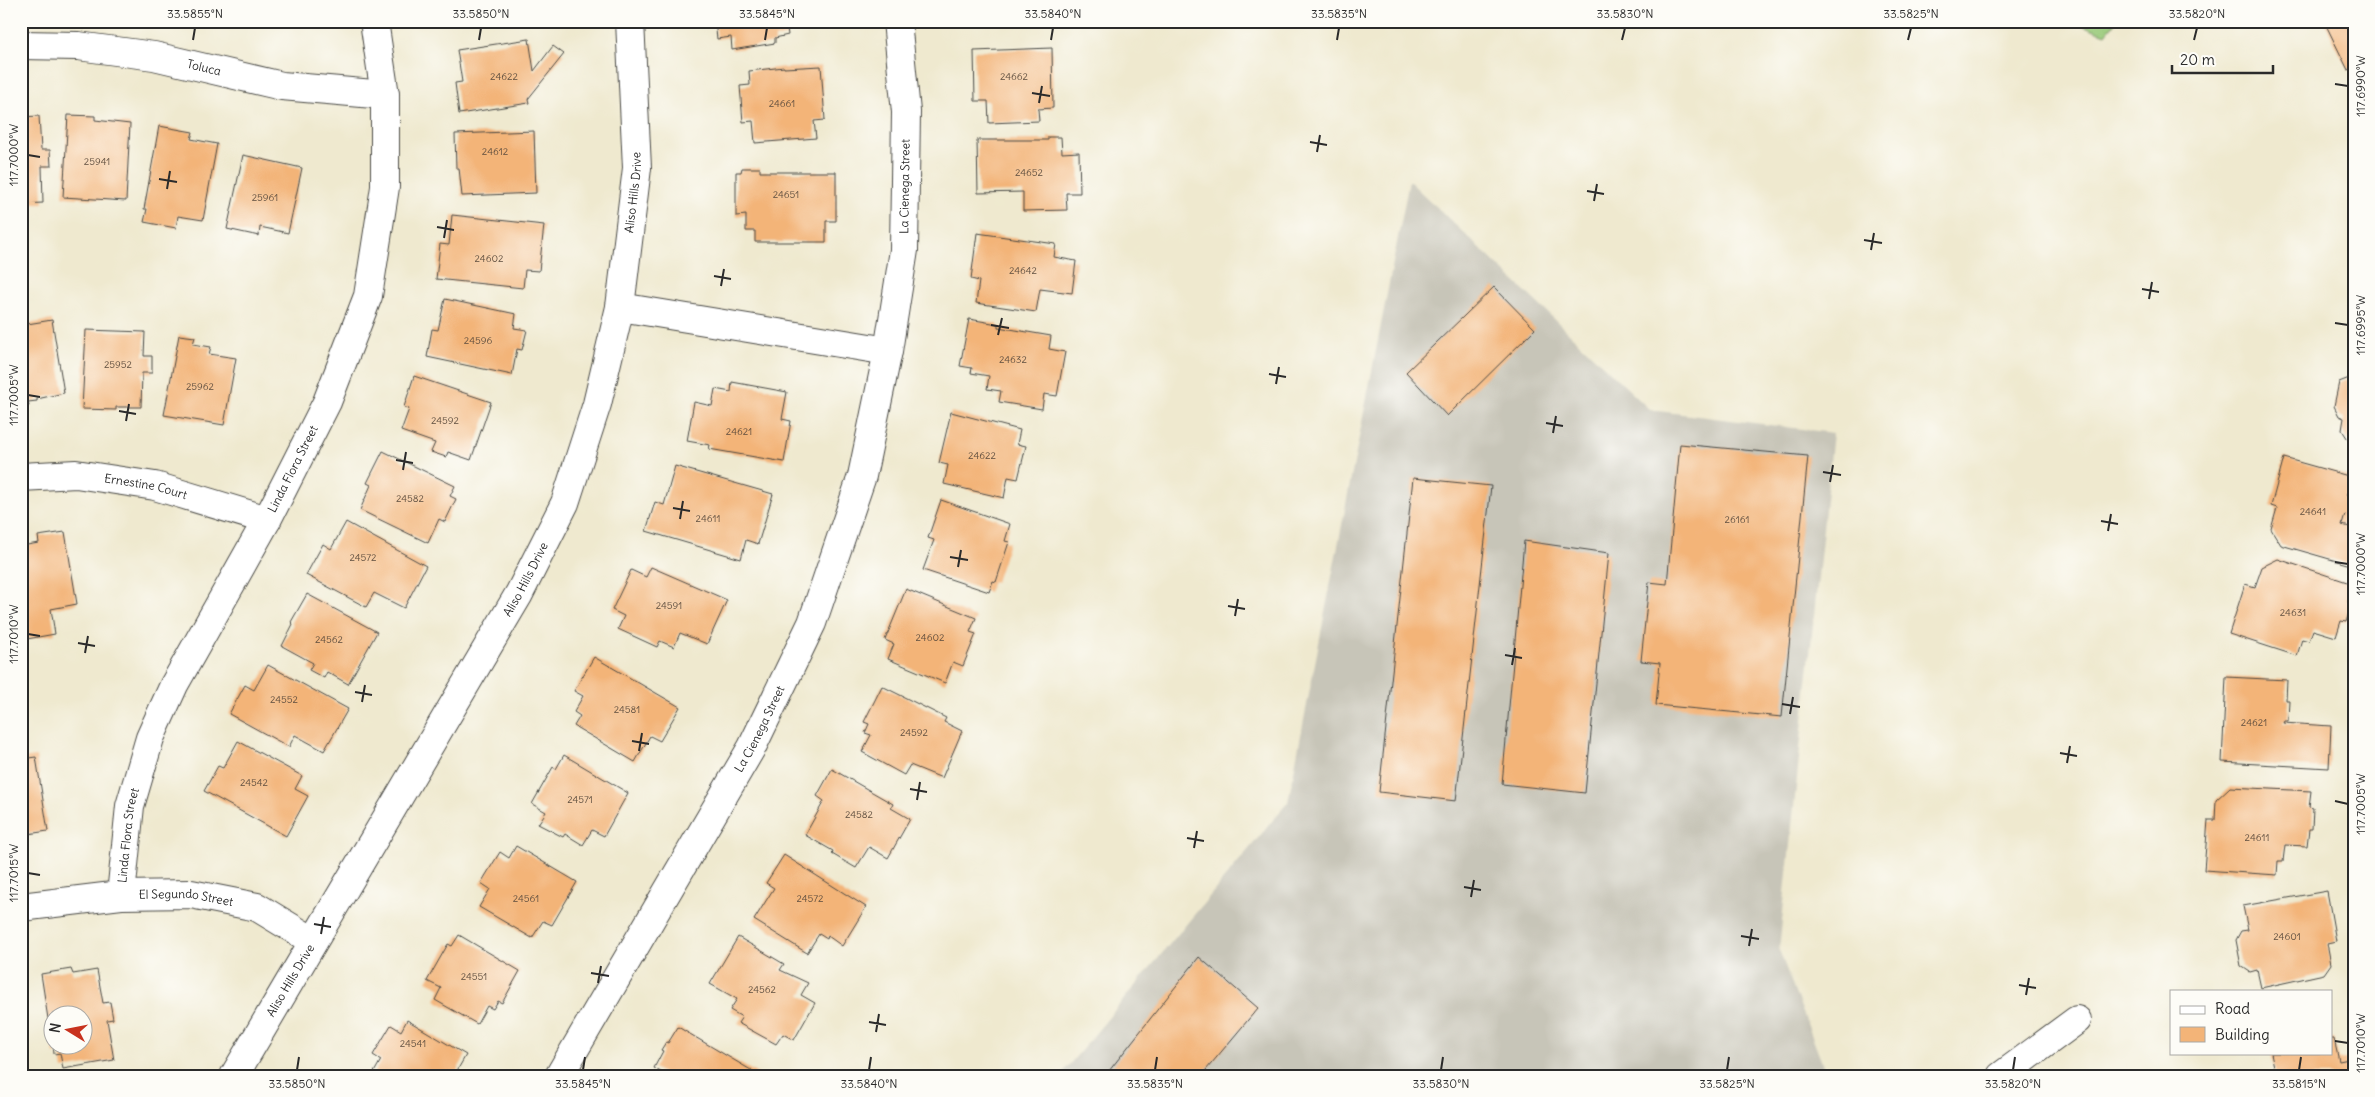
<svg xmlns="http://www.w3.org/2000/svg" width="2375" height="1097" font-family="Delius,sans-serif">
<rect width="100%" height="100%" fill="#fdfcf7"/>
<filter id="ink" filterUnits="userSpaceOnUse"><feTurbulence type="fractalNoise" baseFrequency=".02" numOctaves="2"/><feDisplacementMap in="SourceGraphic" scale="10" xChannelSelector="R" yChannelSelector="G"/><feConvolveMatrix kernelMatrix="1 2 1 2 8 2 1 2 1" color-interpolation-filters="sRGB"/></filter>
<filter id="wash" filterUnits="userSpaceOnUse"><feTurbulence type="fractalNoise" baseFrequency=".0096" numOctaves="4" result="noise"/><feDisplacementMap in="SourceGraphic" scale="20" xChannelSelector="R" yChannelSelector="G"/><feGaussianBlur stdDeviation="1.12" result="paint"/><feColorMatrix in="noise" values="0 0 0 0 0 0 0 0 0 0 0 0 0 0 0 0 0 1.4 0 .05"/><feComposite in="paint" operator="in"/></filter>
<g filter="url(#wash)">
<rect width="100%" height="100%" fill="#efe9cf"/>
<path fill="#c7c5b8" d="M1409,181L1650,410L1833,433L1779,950L1827,1076H1060L1288,802Z"/>
<path fill="#98c978" stroke="#627a52" d="M2071,21H2116L2106,34Z"/>
<g id="blocks">
<g fill="#f3b478">
<path d="M715,21H786L788,35L775,38V43L732,50L731,37L717,39Z"/>
<path d="M2324,21H2354V67L2348,70Z"/>
<path d="M529,39L534,71L553,46L564,54L528,99L529,103L459,114L455,83L462,82L457,50Z"/>
<path d="M1052,48L1053,108L1038,109L1039,121L989,123L988,101H975L974,51Z"/>
<path d="M821,66L825,120L814,121L816,138L755,143L753,121L743,122L740,86L750,85L749,71L784,67V68Z"/>
<path d="M68,115L95,116V120L130,124L126,201L63,197Z"/>
<path d="M39,116L41,150H50L51,166H42L43,203L21,204V117Z"/>
<path d="M159,126L193,132L191,139L217,144L203,220L178,216L176,228L144,222L147,209H144Z"/>
<path d="M534,131L536,193L462,196L459,168H456L455,134Z"/>
<path d="M1048,137H1061L1062,153L1079,152L1080,193H1066L1067,210L1023,211V192L978,193L977,140H1048Z"/>
<path d="M243,155L302,168L288,233L260,227L259,236L227,229Z"/>
<path d="M742,168H760V172H836V221H826V242H755V231H746V215L736,216V172H741Z"/>
<path d="M452,215L544,225L539,271L525,270L523,288L436,279L440,244L449,245Z"/>
<path d="M977,233L1056,244L1054,257L1076,261L1072,293L1040,289L1036,312L976,303L979,281L971,279Z"/>
<path d="M1494,287L1535,329L1447,416L1406,372Z"/>
<path d="M445,299L516,314L514,328L527,330L522,350L517,349L512,375L427,357L432,329L438,330Z"/>
<path d="M969,319L998,324V327L1051,336L1049,349L1065,352L1057,396L1044,394L1042,409L999,402L1001,391L987,389L989,376L971,373L972,368L960,366Z"/>
<path d="M52,320L64,393L37,399V401L28,402L29,406L21,407V325Z"/>
<path d="M86,330L145,332L144,356H152V373H142L141,407H116V410L82,409Z"/>
<path d="M179,335L195,337L193,344L211,347L209,354L236,358L224,425L164,415Z"/>
<path d="M414,376L491,402L471,460L448,452L446,457L431,452L435,443L401,431L409,409L404,407Z"/>
<path d="M2352,377H2354V442L2349,441L2342,430L2344,418L2339,416L2334,406L2339,382Z"/>
<path d="M732,382L787,392L782,419L791,421L784,462L709,449L710,445L687,441L694,402L712,406L715,389L731,392Z"/>
<path d="M951,412L1020,430L1017,444L1026,446L1018,479L1008,477L1004,498L944,484L948,465L939,463Z"/>
<path d="M1680,444L1808,456L1782,717L1656,705L1660,663L1641,661L1649,582L1667,584Z"/>
<path d="M383,451L455,486L450,496L456,499L445,522L439,519L428,543L360,510L371,485L367,483Z"/>
<path d="M2284,458L2352,477L2347,495L2354,498L2348,516L2345,515L2342,525L2354,528V566L2281,545L2271,529L2277,508L2271,506Z"/>
<path d="M675,466L773,494L758,544L746,540L741,559L646,531L655,502L664,505Z"/>
<path d="M1413,478L1491,486L1456,801L1379,792Z"/>
<path d="M941,500L1010,524L1005,541L1009,542L996,582L993,581L989,592L923,570L934,540L928,538Z"/>
<path d="M346,522L426,566L404,608L374,593L366,607L306,575L323,544L331,549Z"/>
<path d="M65,532L77,604L51,609L55,634L27,639L24,623H21V546L39,543L38,536Z"/>
<path d="M1524,541L1609,553L1585,793L1502,784Z"/>
<path d="M2278,559L2353,584L2348,602L2352,603L2346,622L2341,621L2336,637L2313,630L2309,641L2302,639L2297,656L2229,634L2245,584L2255,587L2262,567Z"/>
<path d="M651,567L727,600L707,644L680,633L674,647L660,641L657,647L618,629L624,616L612,610L631,570L646,577Z"/>
<path d="M906,589L976,618L970,632L976,634L963,666L953,662L945,683L888,659L894,644L885,640Z"/>
<path d="M307,594L377,632L348,684L327,672L324,678L309,670L313,663L282,646L293,624L291,622Z"/>
<path d="M594,657L680,707L660,741L650,736L635,762L574,726L580,716L574,712L583,696L574,691Z"/>
<path d="M268,665L348,709L324,751L295,735L289,747L229,714L245,685L254,690Z"/>
<path d="M2226,677L2287,680L2286,700H2289L2288,721H2284L2283,723L2331,726L2329,768L2222,762Z"/>
<path d="M882,686L946,718L944,722L962,731L942,778L910,765L904,775L862,752L871,735L865,733L869,724L864,722Z"/>
<path d="M238,741L302,776L295,789L308,796L286,836L204,791L218,766L223,768Z"/>
<path d="M564,755L628,793L604,836L592,830L583,845L565,834L563,837L538,824L546,812L532,804L553,767L556,769Z"/>
<path d="M36,757L48,831L21,835V759Z"/>
<path d="M832,769L893,804L891,808L910,819L888,858L869,847L856,868L832,854L833,851L805,835L824,801L817,796Z"/>
<path d="M2230,787L2311,791L2309,807L2313,808L2312,829H2309L2307,846L2285,845L2283,861H2278L2277,875L2204,870L2208,820H2215L2216,800Z"/>
<path d="M516,846L577,882L552,925L543,921L532,938L479,907L490,889L481,883L500,852L509,858Z"/>
<path d="M784,855L866,907L842,946L828,936L827,939L819,934L807,953L754,920L774,888L766,883Z"/>
<path d="M2327,891L2336,941L2327,943L2331,964L2324,974L2261,988L2257,970L2250,972L2241,966L2236,940L2241,931L2248,930L2243,906Z"/>
<path d="M459,935L520,971L502,1003L498,1001L493,1009L487,1006L477,1024L435,1000L441,988L427,981L448,944L452,946Z"/>
<path d="M738,937L784,964L780,970L808,983L801,995L815,1003L794,1040L783,1034L776,1044L738,1023L742,1017L730,1010L737,999L710,984Z"/>
<path d="M1199,957L1258,1008L1201,1076H1105Z"/>
<path d="M71,969L73,974L97,970L103,1003L110,1002L113,1019L107,1020L114,1060L63,1069L60,1053L54,1054L53,1044H82V1014H52L51,1038L41,974Z"/>
<path d="M21,1005L27,1036L21,1038Z"/>
<path d="M407,1020L466,1055L454,1076H372L381,1060L373,1055L391,1025L401,1031Z"/>
<path d="M678,1027L761,1076H663L664,1074L654,1068L663,1051L661,1050L666,1042L668,1043Z"/>
<path d="M2331,1039H2334L2339,1061L2354,1058V1076H2276L2271,1053H2331Z"/>
</g>
</g>
</g>
<g filter="url(#ink)">
<use href="#blocks" fill-opacity="0" stroke="#484844" stroke-width="1"/>
<g fill="none" stroke-linecap="round" stroke-linejoin="round">
<g stroke="#484844" stroke-width="30">
<g id="minor">
<path id="s1" d="M21,45L78,46L154,56L282,86L385,95"/>
<path d="M620,307L888,351"/>
<path id="s2" d="M21,477L76,474L155,486L267,520"/>
<path id="s3" d="M121,895L130,806L150,738L174,685L267,520L327,402L368,296L385,187V95L374,21"/>
<path id="s4" d="M21,907L121,895L191,894L257,907L313,941"/>
<path id="s5" d="M559,1076L752,747L812,623L862,476L888,351L904,250L906,112L897,21"/>
<path d="M2001,1076L2077,1020"/>
</g>
</g>
<g stroke="#484844" stroke-width="30">
<g id="tertiary">
<path id="s6" d="M234,1076L519,594L565,503L597,404L620,307L637,168L630,21"/>
</g>
</g>
<use href="#minor" stroke="#fff" stroke-width="28"/>
<use href="#tertiary" stroke="#fff" stroke-width="28"/>
</g>
</g>
<path fill="none" stroke="#2b2b2b" stroke-width="2" d="M193,40L195,28M479,40L481,28M765,40L767,28M1051,40L1053,28M1337,40L1339,28M1622,40L1625,28M1908,40L1911,28M2194,40L2197,28M2335,84L2348,86M1032,93L1050,96M1039,103L1042,86M1310,142L1327,145M1317,152L1320,135M28,155L40,157M159,179L177,182M167,189L170,171M1587,191L1604,194M1594,201L1597,184M437,227L454,230M444,238L447,220M1864,240L1882,243M1871,250L1874,233M714,276L731,279M721,286L724,269M2142,289L2159,292M2149,299L2152,282M2335,323L2348,325M991,325L1009,328M998,335L1002,318M1269,374L1286,377M1276,384L1279,367M28,395L40,397M119,411L136,414M126,421L129,404M1546,423L1563,426M1553,433L1556,416M396,460L413,463M403,470L406,452M1823,472L1841,475M1830,482L1833,465M673,508L690,511M680,519L683,501M2101,521L2118,524M2108,531L2111,514M950,557L968,560M2335,562L2348,564M958,567L961,550M1228,606L1245,609M1235,616L1238,599M28,634L40,636M78,643L95,646M85,653L88,636M1505,655L1522,658M1512,665L1515,648M355,692L372,695M362,702L365,685M1782,704L1800,707M1790,714L1793,697M632,741L649,744M639,751L642,733M2060,753L2077,756M2067,763L2070,746M910,789L927,792M917,800L920,782M2335,801L2348,804M1187,838L1204,841M1194,848L1197,831M28,873L40,875M1464,887L1481,890M1471,897L1474,880M314,924L331,927M321,934L324,917M1741,936L1759,939M1749,946L1752,929M591,973L609,976M598,983L601,966M2019,985L2036,988M2026,995L2029,978M869,1022L886,1025M876,1032L879,1014M2335,1041L2348,1043M297,1070L299,1057M583,1070L585,1057M869,1070L871,1057M1155,1070L1157,1057M1441,1070L1443,1057M1727,1070L1729,1057M2013,1070L2015,1057M2299,1070L2301,1057"/>
<g text-anchor="middle" stroke-width="4" stroke-linejoin="round" paint-order="stroke">
<g font-size="10" fill="#5d4d3e">
<text x="504" y="80">24622</text>
<text x="1014" y="80">24662</text>
<text x="782" y="107">24661</text>
<text x="495" y="155">24612</text>
<text x="97" y="165">25941</text>
<text x="1029" y="176">24652</text>
<text x="786" y="198">24651</text>
<text x="265" y="201">25961</text>
<text x="489" y="262">24602</text>
<text x="1023" y="274">24642</text>
<text x="478" y="344">24596</text>
<text x="1013" y="363">24632</text>
<text x="118" y="368">25952</text>
<text x="200" y="390">25962</text>
<text x="445" y="424">24592</text>
<text x="739" y="435">24621</text>
<text x="982" y="459">24622</text>
<text x="410" y="502">24582</text>
<text x="2313" y="515">24641</text>
<text x="708" y="522">24611</text>
<text x="1737" y="523">26161</text>
<text x="363" y="561">24572</text>
<text x="669" y="609">24591</text>
<text x="2293" y="616">24631</text>
<text x="930" y="641">24602</text>
<text x="329" y="643">24562</text>
<text x="284" y="703">24552</text>
<text x="627" y="713">24581</text>
<text x="2254" y="726">24621</text>
<text x="914" y="736">24592</text>
<text x="254" y="786">24542</text>
<text x="580" y="803">24571</text>
<text x="859" y="818">24582</text>
<text x="2257" y="841">24611</text>
<text x="526" y="902">24561</text>
<text x="810" y="902">24572</text>
<text x="2287" y="940">24601</text>
<text x="474" y="980">24551</text>
<text x="762" y="993">24562</text>
<text x="413" y="1047">24541</text>
</g>
<g font-size="12" fill="#2b2b2b" stroke="#fdfcf7">
<text dy="4" stroke="none"><textPath href="#s1" startOffset="185">Toluca</textPath></text>
<text dy="4" stroke="none"><textPath href="#s5" startOffset="968">La Cienega Street</textPath></text>
<text dy="4" stroke="none"><textPath href="#s6" startOffset="981">Aliso Hills Drive</textPath></text>
<text dy="4" stroke="none"><textPath href="#s3" startOffset="465">Linda Flora Street</textPath></text>
<text dy="4" stroke="none"><textPath href="#s2" startOffset="126">Ernestine Court</textPath></text>
<text dy="4" stroke="none"><textPath href="#s6" startOffset="576">Aliso Hills Drive</textPath></text>
<text dy="4" stroke="none"><textPath href="#s5" startOffset="401">La Cienega Street</textPath></text>
<text dy="4" stroke="none"><textPath href="#s3" startOffset="60">Linda Flora Street</textPath></text>
<text dy="4" stroke="none"><textPath href="#s4" startOffset="166">El Segundo Street</textPath></text>
<text dy="4" stroke="none"><textPath href="#s6" startOffset="111">Aliso Hills Drive</textPath></text>
</g>
</g>
<rect width="2375" height="1097" fill="none" stroke="#fdfcf7" stroke-width="55"/>
<rect x="2170" y="990" width="162" height="65" fill="#fdfcf7" stroke="#a9a8a5"/>
<rect x="2180" y="1006" width="25" height="8" fill="#ffffff" stroke="#a9a8a5"/>
<text x="2215" y="1014" font-size="15" fill="#2b2b2b">Road</text>
<rect x="2180" y="1027" width="25" height="15" fill="#f3b478" stroke="#a9a8a5"/>
<text x="2215" y="1040" font-size="15" fill="#2b2b2b">Building</text>
<g transform="translate(68 1030) rotate(280)"><circle r="24" fill="#fdfcf7" stroke="#a9a8a5"/>
<path d="M0-4L9 19L0 12L-9 19Z" fill="#c8321e"/>
<text y="-8" font-size="14" font-weight="bold" text-anchor="middle" fill="#2b2b2b">N</text>
</g>
<path d="M2172 65v8h101v-8" fill="none" stroke="#2b2b2b" stroke-width="2.5"/>
<text x="2180" y="65" font-size="15" fill="#2b2b2b" stroke="#fdfcf7" stroke-width="4" paint-order="stroke">20 m</text>
<rect x="28" y="28" width="2320" height="1042" fill="none" stroke="#2b2b2b" stroke-width="2"/>
<g font-size="12" text-anchor="middle" fill="#2b2b2b">
<text x="195" y="18">33.5855°N</text>
<text x="481" y="18">33.5850°N</text>
<text x="767" y="18">33.5845°N</text>
<text x="1053" y="18">33.5840°N</text>
<text x="1339" y="18">33.5835°N</text>
<text x="1625" y="18">33.5830°N</text>
<text x="1911" y="18">33.5825°N</text>
<text x="2197" y="18">33.5820°N</text>
<text transform="translate(2361 86) rotate(-90)" y="4">117.6990°W</text>
<text transform="translate(14 155) rotate(-90)" y="4">117.7000°W</text>
<text transform="translate(2361 325) rotate(-90)" y="4">117.6995°W</text>
<text transform="translate(14 395) rotate(-90)" y="4">117.7005°W</text>
<text transform="translate(2361 564) rotate(-90)" y="4">117.7000°W</text>
<text transform="translate(14 634) rotate(-90)" y="4">117.7010°W</text>
<text transform="translate(2361 804) rotate(-90)" y="4">117.7005°W</text>
<text transform="translate(14 873) rotate(-90)" y="4">117.7015°W</text>
<text transform="translate(2361 1043) rotate(-90)" y="4">117.7010°W</text>
<text x="297" y="1088">33.5850°N</text>
<text x="583" y="1088">33.5845°N</text>
<text x="869" y="1088">33.5840°N</text>
<text x="1155" y="1088">33.5835°N</text>
<text x="1441" y="1088">33.5830°N</text>
<text x="1727" y="1088">33.5825°N</text>
<text x="2013" y="1088">33.5820°N</text>
<text x="2299" y="1088">33.5815°N</text>
</g>
</svg>
